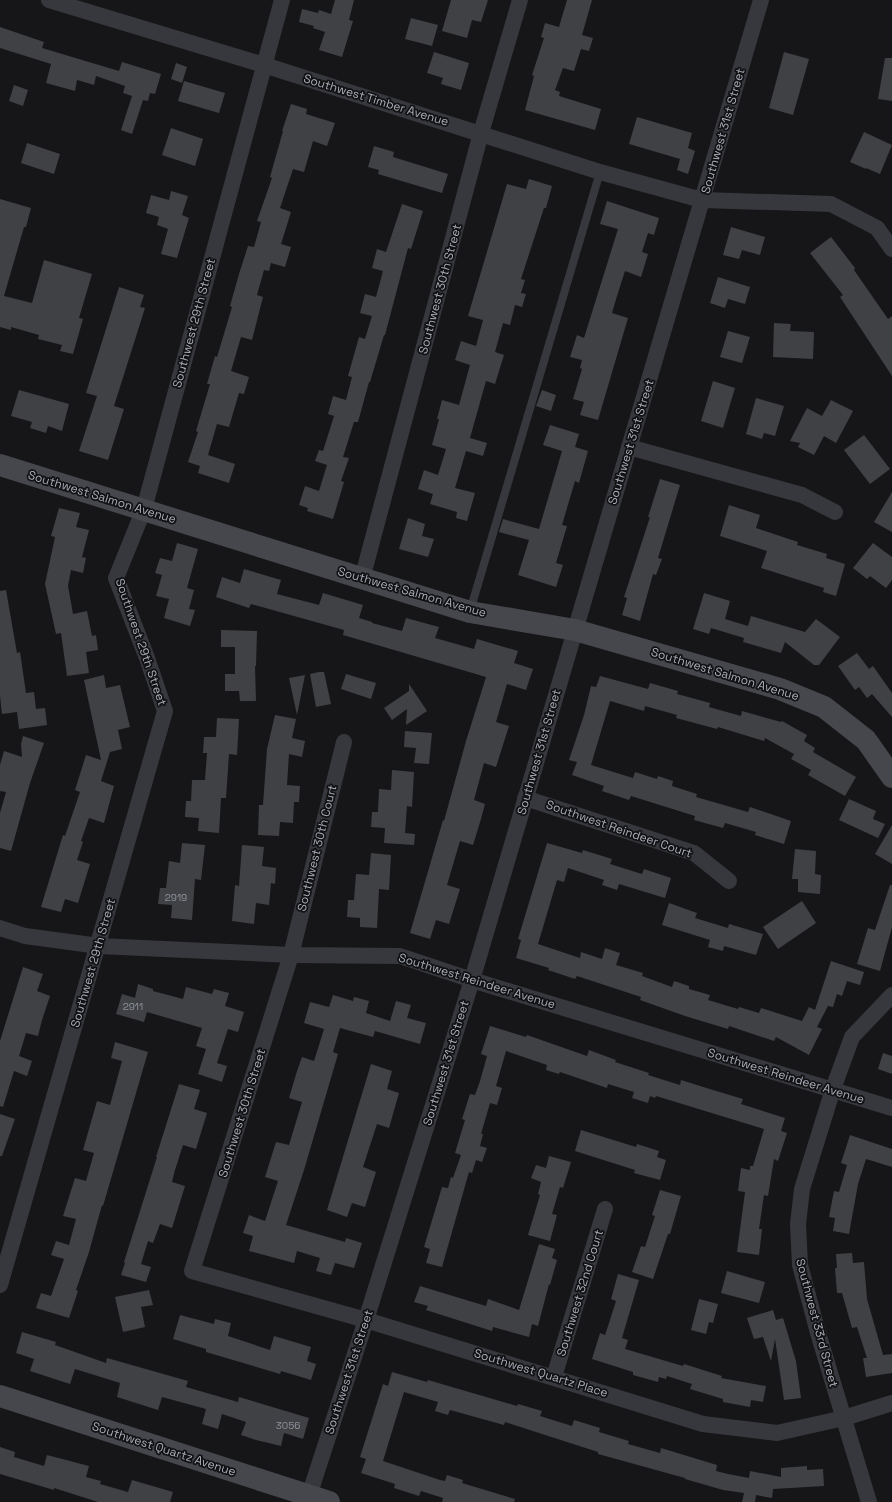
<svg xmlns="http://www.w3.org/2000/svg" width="892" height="1502" font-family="'Space Grotesk',sans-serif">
<rect width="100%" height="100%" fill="#161618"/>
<g fill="#404145">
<path d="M335,0H354L349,20L353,21L342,57L319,50L325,32L313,28L314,26L299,22L302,9L318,13L319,10L331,14Z"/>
<path d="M451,0H488L481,22L472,20L467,38L442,31Z"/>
<path d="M567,0H592L582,35L593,38L589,51L581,49L574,71L563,68L555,90L560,92L559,96L601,109L595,130L525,110L534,76L532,75L544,38L541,37L545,23L559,27Z"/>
<path d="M411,18L438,25L432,46L405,39Z"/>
<path d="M0,27L44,42L42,48L119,71L122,62L161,74L155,94L150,93L148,101L143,100L132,134L121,130L132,96L123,93L125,86L96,76L94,85L77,80L75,91L46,83L51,64L0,48Z"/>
<path d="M434,52L469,63L461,90L441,84L443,78L427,73Z"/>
<path d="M784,52L809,59L793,115L769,108Z"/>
<path d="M885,58H892V101L878,99Z"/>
<path d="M176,63L187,67L182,83L171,79Z"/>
<path d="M184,81L225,93L219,113L178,101Z"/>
<path d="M14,85L28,90L23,106L9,101Z"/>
<path d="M291,104L307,109L306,114L335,123L327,146L313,141L304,172L293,169L280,208L291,212L281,244L291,247L285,267L271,263L269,271L264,270L257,295L263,297L252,340L241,337L231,371L249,377L244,394L239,393L229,427L217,424L208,455L235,464L229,483L198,473L200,466L188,462L198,432L196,431L210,384H207L215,356L217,357L232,307L230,306L239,274L248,246L254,247L261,222L257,221L272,178L270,177L283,131H282Z"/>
<path d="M637,117L692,133L688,148L695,151L688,174L677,170L680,159L629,144Z"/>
<path d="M171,128L203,139L195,166L162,155Z"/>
<path d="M864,132L892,145L880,174L866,168V169L850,162Z"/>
<path d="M27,143L60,154L54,174L21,163Z"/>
<path d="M374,146L394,152L393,157L448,174L442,193L378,174L379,170L368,167Z"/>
<path d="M529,179L552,186L546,208H544L521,279L525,280L521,293L526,294L522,307L515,305L510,325L503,323L495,352L504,355L495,384L486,381L470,438L487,443L483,456L466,451L455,488L475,493L467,521L456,518L457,512L430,504L433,494L418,489L424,470L438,475L446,449L432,445L439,419H437L442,400L459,405L470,365L455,360L461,341L476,346L483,320L468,316L507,184L526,189Z"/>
<path d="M171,191L188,196L182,215L189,218L177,258L161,254L168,229L157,225L159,217L146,213L151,195L169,200Z"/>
<path d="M0,199L31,208L26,227H24L4,296L32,303L44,260L92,274L79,318L83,319L73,354L60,351L62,345L38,339L39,335L11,327V330L0,327Z"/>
<path d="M607,201L659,218L654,235L648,233L642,252L648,254L641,277L625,271L617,296L612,313L628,318L598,420L580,415L584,402L573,399L582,369L580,368L582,360L570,357L577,335L584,338L618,229L600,224Z"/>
<path d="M402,204L423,211L411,249L408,248L385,335H384L370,382H369L358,422H354L343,457L349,458L341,481L344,482L333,519L307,511L308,508L299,505L305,486L319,491L327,465L315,461L319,450L323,451L334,416L328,414L333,396L346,400L352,377L348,376L359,337L365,339L372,316L360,313L365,294L376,297L383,271L372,268L377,249L386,252Z"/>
<path d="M731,227L765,237L760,255L742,250L739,259L723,255Z"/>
<path d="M831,237L855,268L854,270L888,319L892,316V376L840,297L843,295L810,253Z"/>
<path d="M718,277L750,287L745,304L728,299L725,308L710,303Z"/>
<path d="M119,287L144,295L140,307L145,308L114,406L124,409L108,460L79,451L97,396L86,393Z"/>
<path d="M774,323L791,324L790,331L814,332L813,359L773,357Z"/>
<path d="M728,331L750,337L742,363L720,357Z"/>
<path d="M713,381L735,388L723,428L701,421Z"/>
<path d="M19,390L69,404L62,431L48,426L46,433L30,428L32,422L11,416Z"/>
<path d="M542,390L556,395L551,411L536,406Z"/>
<path d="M756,398L784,406L775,436L764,433L762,439L746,434Z"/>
<path d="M831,400L853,411L836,443L824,436L814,455L798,447L800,443L790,441L807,408L822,416Z"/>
<path d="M550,425L579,434L575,447L588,451L579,483L575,481L562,525L567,526L556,563L563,565L556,587L518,575L529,540L499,532L503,519L539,529L562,451L543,445Z"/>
<path d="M864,435L890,469L870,484L844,450Z"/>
<path d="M660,479L680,485L658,558L662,559L656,575L653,574L640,621L622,615L627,598L624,597L650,517H648Z"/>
<path d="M892,492V532L874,522Z"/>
<path d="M729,505L760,515L756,528L798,542L797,545L827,554L826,558L845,564L836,596L823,592L824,588L761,568L767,551L720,536Z"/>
<path d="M59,508L80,513L76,527L89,530L82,557L86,558L83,573L71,570L68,586L73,614L87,611L92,636L96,635L98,650L86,652L89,673L67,676L61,633L56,634L45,584L55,537L51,536Z"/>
<path d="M408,518L425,524L422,536L434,539L428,557L399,549Z"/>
<path d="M177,543L198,549L187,588L194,590L189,609L195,610L190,626L164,618L169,599L156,596L162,575L155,573L160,558L172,561Z"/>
<path d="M873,543L892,557V580L886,588L870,576L867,579L853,568Z"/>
<path d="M244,569L281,580L277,594L319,605L323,593L363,605L359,618L372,622V623L402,631L406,618L439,627L435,638L474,649L477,639L518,651L514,663L533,669L526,690L507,684L496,722L509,726L496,767L484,763L474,800L485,804L481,819L473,845L460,841L447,885L460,889L449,924L436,920L430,939L410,933L443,820L444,821L466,741L486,677L343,635L344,630L251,604L249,608L216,597L222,577L240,583Z"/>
<path d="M6,590L17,653L20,652L26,693L34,692L36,709L45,708L47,725L19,729L17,712L2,714L0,696V591Z"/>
<path d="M704,593L730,601L725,619L748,626L751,616L805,632L816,619L840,637L819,665H814L785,642L781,653L743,642L744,638L711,628L709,634L693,629Z"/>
<path d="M221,630L257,631L256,666H255L256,701H240L239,691H225V674H235V647H221Z"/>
<path d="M857,653L869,669L873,666L892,693V717L872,694L867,698L859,687L855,690L838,666Z"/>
<path d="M319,672H324L331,704L316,707L310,674Z"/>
<path d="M346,674L376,683L371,699L341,689Z"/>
<path d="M104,675L106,688L120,685L130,727L118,730L122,749L110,752L101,781L114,786L104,823L89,818L81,841L83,842L77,860L90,864L78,903L65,899L61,912L41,907L63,835L65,836L80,792L75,790L86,755L101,760L84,680Z"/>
<path d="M305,675L297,715L289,678Z"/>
<path d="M600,676L648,689L650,683L678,691L677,694L710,703L709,707L741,716L742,711L781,722L782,721L807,735L804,741L815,748L813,752L856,777L845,796L808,775L811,770L791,759L794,754L765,738L764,741L718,727L717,729L676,718L677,715L645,706L644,711L610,701L591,765L633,778L635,772L657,779L658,776L673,781L672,786L697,794L696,797L748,812L750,807L791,821L784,844L755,835L756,832L725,823L723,828L694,820L695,816L631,796L629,800L602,791L604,786L572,775L577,762L569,760L584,715L591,686L596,687Z"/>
<path d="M409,684L427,711L406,725L407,709L392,720L384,708L409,691Z"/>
<path d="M275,715L296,719L292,738L305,741L302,757L289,754L287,785L300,786L299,802H294L293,823L280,822L279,836L258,835L259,805H263L267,749Z"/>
<path d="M217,718L239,719L237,755L229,754L226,798H221L219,833L198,831L199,818L185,817L186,801H191L192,780H205L207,753H203L204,737H216Z"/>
<path d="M405,731L432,733L429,764L414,763L416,748L404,747Z"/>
<path d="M23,736L44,743L30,783L11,851L0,848V813L6,792L0,791V765L4,751L22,757L21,744Z"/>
<path d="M392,770L414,772L412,807L407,806L405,833L415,834L414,845L384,843L385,828L371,827L372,812H378L379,789L391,790Z"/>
<path d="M849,799L876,811L873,819L885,824L878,838L839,820Z"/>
<path d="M892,825V864L875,854Z"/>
<path d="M182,843L205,845L201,880L195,879L192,920L171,918L172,905L158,904L160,888H166L169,861L180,863Z"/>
<path d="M547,843L582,853L583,850L612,859L610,864L642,874L644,869L671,878L665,898L619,884L617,890L602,885L604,880L568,868L564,882L557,880L538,944L580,958L581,952L602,959L605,948L620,953L616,965L643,973L642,976L672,987L674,981L689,986V989L710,995L708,1000L738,1009L739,1007L759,1013L761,1008L802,1021L809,1007L815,1010L831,961L864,972L860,985L847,981L842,996L837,994L833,1007L828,1006L817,1027L822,1029L809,1055L776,1037L774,1041L729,1026L728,1029L685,1016L640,1000L641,997L577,976L575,979L548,970L549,968L516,958L521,940L518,939Z"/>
<path d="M242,845L264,847L262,866L276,868L275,884L271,883L269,905L256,903L254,924L232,921L235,885L239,886Z"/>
<path d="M795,849L816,851L815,874L821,875L820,894L798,892V879H792Z"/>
<path d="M371,853L391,855L389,890L379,889L377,928L360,927V918L347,917L348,900H354L356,874L369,875Z"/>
<path d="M890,885H892V927L880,971L857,964L868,928L875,930Z"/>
<path d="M802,901L816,923L778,949L763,927Z"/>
<path d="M669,903L697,913L695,918L728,928L729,924L763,934L756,955L724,946L723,951L708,947L710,940L662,925Z"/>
<path d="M23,967L43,974L37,991L50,996L42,1020L38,1036L26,1033L19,1056L32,1061L27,1076L14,1071L3,1107L0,1106V1041Z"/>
<path d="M138,984L153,989V991L183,999L186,987L212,994L214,989L229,993L225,1006L244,1012L238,1032L228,1029L217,1063L227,1066L222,1082L198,1074L206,1049L196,1046L202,1028L147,1012L144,1022L116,1014L122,994L135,998Z"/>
<path d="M333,995L353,1001L354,997L369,1001L366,1013L390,1021L396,1001L411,1005L407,1018L426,1023L420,1044L375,1031L373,1037L340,1028L333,1052L338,1054L304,1170L286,1225L345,1242L346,1238L362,1243L354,1268L335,1263L331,1275L316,1271L320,1258L297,1251L294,1263L249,1251L253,1236L243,1233L249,1215L265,1221L278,1181L265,1177L276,1142L289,1145L302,1102L289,1098L297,1071L302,1057L314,1061L324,1029L304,1023L310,1002L329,1007Z"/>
<path d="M490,1026L526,1037L527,1035L587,1056L589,1050L616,1060L615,1062L649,1073L648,1075L680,1085L681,1080L713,1090L743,1099L741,1104L785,1118L781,1131L787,1133L778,1161L774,1159L768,1196L764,1195L759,1229H762L759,1255L737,1252L745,1192L738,1191L741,1168L750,1170V1166H753L764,1129L656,1096L655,1098L650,1096L648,1103L632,1098L634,1092L608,1084L607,1088L560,1072L559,1074L546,1070L547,1065L506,1051L496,1086L502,1088L497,1105L490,1103L481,1134H483L480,1146L487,1148L482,1162L476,1160L472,1173L469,1172L442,1267L426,1263L430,1249L424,1247L442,1187L448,1188L451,1177L453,1178L461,1155L455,1153L465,1120L462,1119L470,1094L475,1095L480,1081L487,1056L481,1054Z"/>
<path d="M115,1042L148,1052L103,1206L102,1205L89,1252L76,1290L78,1291L69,1318L36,1308L41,1293L51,1296L64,1259L51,1255L56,1241L69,1245L76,1219L63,1216L75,1178L86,1181L94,1153L83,1150L97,1101L110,1105L122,1061L111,1058Z"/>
<path d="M883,1053L892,1056V1074L878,1069Z"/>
<path d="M371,1064L392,1071L387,1089L399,1093L389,1128L377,1124L363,1167L376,1172L365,1207L352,1203L347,1217L327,1210Z"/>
<path d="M179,1084L200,1090L194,1109L207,1113L196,1149L183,1145L175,1170L172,1182L185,1186L172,1228L160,1224L153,1243L148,1241L141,1264L151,1267L146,1282L121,1275L125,1263L124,1262L157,1157H156Z"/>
<path d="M0,1114L15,1119L2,1156H0Z"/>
<path d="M581,1130L636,1147L637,1144L659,1151L657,1157L666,1160L660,1180L634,1173L635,1170L575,1151Z"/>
<path d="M850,1135L892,1149V1167L866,1159L858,1184L849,1234L833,1231L835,1218L829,1217L834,1191L839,1192L847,1165L841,1163Z"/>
<path d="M549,1156L571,1162L563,1188L560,1187L552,1214L557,1215L550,1241L528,1235L540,1195L538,1194L541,1182L531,1178L536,1165L546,1168Z"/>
<path d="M660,1190L681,1196L670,1234H668L653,1279L632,1272L641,1246L645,1247L655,1216L652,1215Z"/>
<path d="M539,1244L555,1249L552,1258L557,1260L550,1285L549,1284L538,1326L532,1324L529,1337L493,1327L492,1331L426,1310L428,1306L414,1302L420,1286L486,1306L488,1299L519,1310Z"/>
<path d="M852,1253L853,1263L864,1262L867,1299L883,1355L892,1354V1373L866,1377L863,1358H867L857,1327L852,1328L842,1293H837L835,1268H837L836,1254Z"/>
<path d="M727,1271L765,1282L759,1303L721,1293Z"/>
<path d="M618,1274L639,1280L622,1338L628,1340L625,1349L683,1366L684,1364L722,1376L721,1378L766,1386L763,1402L751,1400L750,1407L723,1402V1399L690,1389L692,1384L667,1376L666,1379L659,1377L658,1382L633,1375V1372L592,1359L600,1333L605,1335L609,1323L616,1301L611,1299Z"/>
<path d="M149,1290L153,1305L141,1307L145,1327L123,1332L115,1297Z"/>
<path d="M699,1299L718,1304L713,1323L709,1322L706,1334L691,1330Z"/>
<path d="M773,1310L776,1320L783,1318L796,1361L801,1398L784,1400L775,1339L771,1361L763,1337L754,1339L747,1318Z"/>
<path d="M180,1315L214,1324L215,1319L231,1323L228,1336L270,1350L274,1336L311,1347L307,1361L316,1364L311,1380L281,1371L280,1374L206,1352V1349L173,1339Z"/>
<path d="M22,1332L56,1342L55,1345L106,1363L107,1358L188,1381L186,1387L238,1402L239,1397L309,1418L303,1439L284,1433L281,1446L256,1440L241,1435L246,1422L222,1414L218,1429L202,1424L206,1409L162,1397L158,1410L117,1397L120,1383L75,1369L70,1384L30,1371L34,1359L16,1353Z"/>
<path d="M392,1372L427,1382L428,1380L517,1406L518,1404L542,1411L540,1416L572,1426L574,1420L600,1428L599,1432L629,1441L628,1444L660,1453L661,1448L717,1465L716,1471L728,1474L749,1478L750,1471L781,1477V1468L807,1466V1470L823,1469L824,1486L773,1489L772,1498L756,1495L755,1502H742L744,1493L723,1490L685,1479V1478L598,1454V1452L505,1422L504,1425L450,1410L448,1415L435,1411L438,1402L404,1392L383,1461L440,1480L445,1481L447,1475L463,1480L462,1483L515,1499L514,1502H442L443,1498L421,1491L419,1496L394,1488L395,1484L361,1473L366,1459L360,1457L383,1384L388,1386Z"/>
<path d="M0,1447L15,1452L14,1457L44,1466L47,1455L89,1466L86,1477L101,1481L100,1484L128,1492L132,1480L173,1492L170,1502H98L54,1488V1490L0,1474Z"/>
</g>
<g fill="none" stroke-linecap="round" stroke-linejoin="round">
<path stroke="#37383d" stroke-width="8" d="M470,611L600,172"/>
<g stroke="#37383d" stroke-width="16">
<path d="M49,0L264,65L600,172L702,200L831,204L877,228L892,249"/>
<path d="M629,447L802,495L835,512"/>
<path d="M362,579L481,133L520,0"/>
<path d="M344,742L291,955L192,1271L366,1320L703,1424L777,1433L844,1418L892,1403"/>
<path d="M525,798L694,853L729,881"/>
<path d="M0,928L25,936L99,946L291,955L400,956L472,980L892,1108"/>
<path d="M0,1285L165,711L147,658L116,578L144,509L282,0"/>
<path d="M554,1377L605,1209"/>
<path d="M307,1502L366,1320L472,980L761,0"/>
<path d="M869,1502L818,1333L800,1265L798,1224L802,1189L833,1089L852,1037L892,995"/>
</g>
<g stroke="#45474d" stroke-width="22">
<path d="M0,465L470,612L575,630L780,689L824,707L866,740L892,777"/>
<path d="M0,1396L329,1502"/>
</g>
</g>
<g text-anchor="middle" stroke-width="3.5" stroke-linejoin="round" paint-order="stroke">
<g font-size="10" fill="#8e929b">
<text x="176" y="901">2919</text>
<text x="133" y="1010">2911</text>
<text x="288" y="1429">3056</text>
</g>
<g font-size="12" fill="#a8adb8" stroke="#111113">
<text transform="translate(376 100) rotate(17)" y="4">Southwest Timber Avenue</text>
<text transform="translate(723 131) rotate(-74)" y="4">Southwest 31st Street</text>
<text transform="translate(440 289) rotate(-75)" y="4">Southwest 30th Street</text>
<text transform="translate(194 323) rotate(-75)" y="4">Southwest 29th Street</text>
<text transform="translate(631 442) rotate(-73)" y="4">Southwest 31st Street</text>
<text transform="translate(102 497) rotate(17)" y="4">Southwest Salmon Avenue</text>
<text transform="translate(412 592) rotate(16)" y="4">Southwest Salmon Avenue</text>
<text transform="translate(141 642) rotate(71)" y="4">Southwest 29th Street</text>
<text transform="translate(725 674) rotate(17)" y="4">Southwest Salmon Avenue</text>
<text transform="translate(539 752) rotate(-74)" y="4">Southwest 31st Street</text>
<text transform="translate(619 829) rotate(19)" y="4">Southwest Reindeer Court</text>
<text transform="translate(317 848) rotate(-76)" y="4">Southwest 30th Court</text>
<text transform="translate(93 963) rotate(-74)" y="4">Southwest 29th Street</text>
<text transform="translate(477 981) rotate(17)" y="4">Southwest Reindeer Avenue</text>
<text transform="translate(446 1063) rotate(-73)" y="4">Southwest 31st Street</text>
<text transform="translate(786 1076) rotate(17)" y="4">Southwest Reindeer Avenue</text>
<text transform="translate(242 1113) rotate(-73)" y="4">Southwest 30th Street</text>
<text transform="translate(580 1293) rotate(-73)" y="4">Southwest 32nd Court</text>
<text transform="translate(817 1323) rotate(75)" y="4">Southwest 33rd Street</text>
<text transform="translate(349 1372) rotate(-72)" y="4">Southwest 31st Street</text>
<text transform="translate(541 1373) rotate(17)" y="4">Southwest Quartz Place</text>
<text transform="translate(164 1449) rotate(18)" y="4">Southwest Quartz Avenue</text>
</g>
</g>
</svg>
